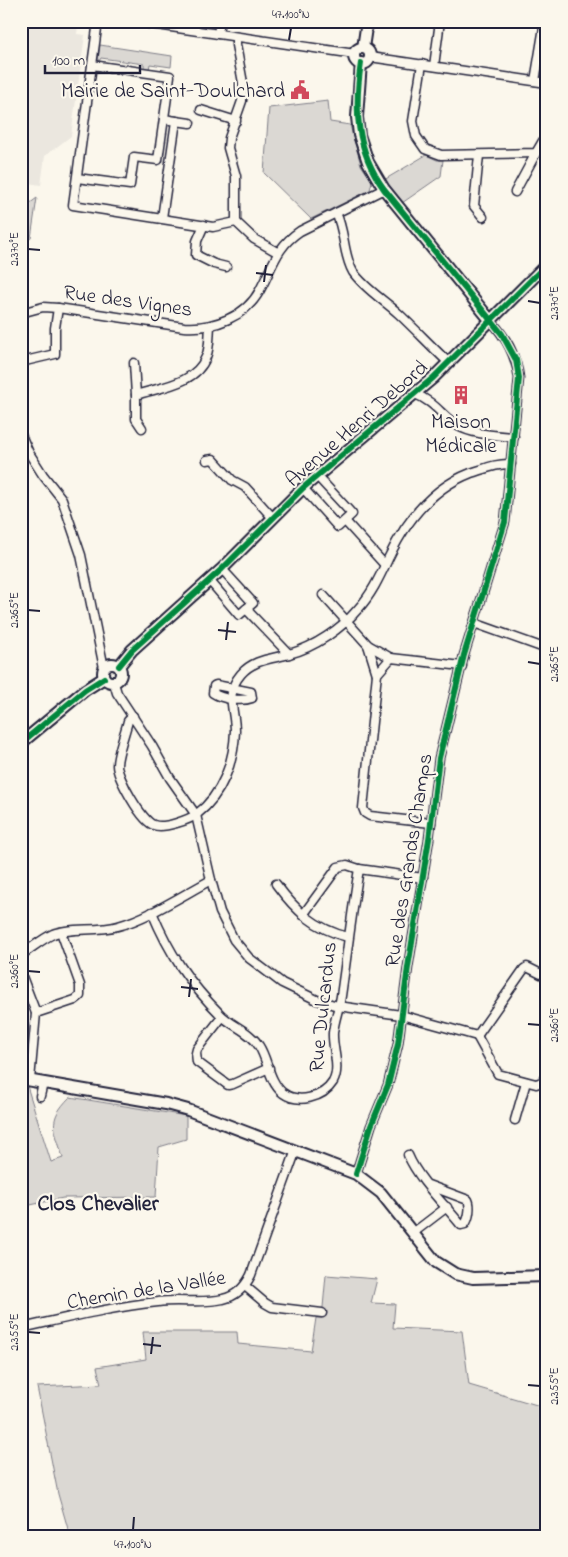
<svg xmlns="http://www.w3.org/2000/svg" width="568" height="1557" font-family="'Indie Flower',sans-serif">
<rect width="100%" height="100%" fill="#fbf7ec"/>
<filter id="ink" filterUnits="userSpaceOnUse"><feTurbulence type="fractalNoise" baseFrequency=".02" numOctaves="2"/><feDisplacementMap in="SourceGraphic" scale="10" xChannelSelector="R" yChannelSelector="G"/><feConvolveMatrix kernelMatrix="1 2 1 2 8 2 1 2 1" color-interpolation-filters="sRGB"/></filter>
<g filter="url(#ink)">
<path fill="#ebe7df" d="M21,21H57L78,25L77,34L85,35L71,136L45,156L41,185L21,182Z"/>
<g fill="#dbd8d3" stroke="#7e7d87">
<path d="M100,45L172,56L171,67L150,64L149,69L144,68V64L101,58L99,61L98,60Z"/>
<path d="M328,101L330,122L350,125L361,165L372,181L370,190L311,219L264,173L269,108Z"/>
<path d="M426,155L437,160H443L441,176L402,203L384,180Z"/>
<path d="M37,198L31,238L21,245V210Z"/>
<path d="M21,1083H26L51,1162L63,1158C55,1129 46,1121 70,1097L186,1116V1139L159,1147L156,1197L63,1198L21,1207Z"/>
<path d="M326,1275L377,1279L371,1303L395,1304L393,1328L462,1331L469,1385L547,1408V1536H70L58,1494L37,1387L101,1384L97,1367L146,1359L143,1332H237L238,1344L311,1351L316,1318H322Z"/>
</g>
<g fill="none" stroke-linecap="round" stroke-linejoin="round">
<g stroke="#22223b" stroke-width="11">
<g id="street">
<path d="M98,21L73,205L213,227L236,222"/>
<path d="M130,21L355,54"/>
<path d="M218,34L220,21"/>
<path d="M236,37V45L243,83L242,101L229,138L228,148L236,176V222L254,239L277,252"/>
<path d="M370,57L547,83"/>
<path d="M422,64L413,121L416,136L425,149L441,155L536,153L547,134"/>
<path d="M434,66L440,21"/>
<path d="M535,81L545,21"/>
<path d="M201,110L236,121"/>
<path d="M176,121L190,123"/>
<path d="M479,155L474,206L483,217"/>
<path d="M77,178L130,185L134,157L158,160L170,76L92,65"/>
<path d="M515,192L536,153"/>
<path d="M336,213C345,231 343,255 353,272C365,289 384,300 399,314C416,330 432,347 449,363"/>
<path d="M162,218L176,121L164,119"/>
<path d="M204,225L197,241L196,255L214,264L226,267"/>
<path d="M21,313L43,307L58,308L184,327C213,329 246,317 260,290C273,266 276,247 300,231L384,189"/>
<path d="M21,362L55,354V328L58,308"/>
<path d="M134,363L136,395"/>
<path d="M415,394C435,402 441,415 456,425C474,435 494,435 514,437"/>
<path d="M142,428L136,419V395C160,387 196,384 206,357C210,348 209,336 210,326"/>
<path d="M21,435L29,453L43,475L62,499L81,555L104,668"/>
<path d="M207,460L213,459L232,480L245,487L273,518"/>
<path d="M303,488L338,527L352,514L317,476"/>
<path d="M345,521L385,565"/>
<path d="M209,580L239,615L253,603L222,569"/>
<path d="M323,595L368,645L391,658"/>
<path d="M246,609L289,654"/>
<path d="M474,623L547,649"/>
<path d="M368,645L377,674"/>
<path d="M114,683L117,693L152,746L170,778L196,815L211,880L220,912L234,940L249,958L282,983L317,1000L338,1006L401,1015L477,1036"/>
<path d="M216,685L251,692L252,698C241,702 222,699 213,693L214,686Z"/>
<path d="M133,716L128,721C125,733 117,754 117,765C117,777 142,822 154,825C163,829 189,820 197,814C222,795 234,762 235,731C235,708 224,694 241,674C254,659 272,659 289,654C315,647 341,629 358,609C372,594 380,576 389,557C406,521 432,488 471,473C484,469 497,463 511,464"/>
<path d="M431,823L370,816L365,813L363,808L377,674L391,658L462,666"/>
<path d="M276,884C295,910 315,929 348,937"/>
<path d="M152,912C169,953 189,983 221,1015C232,1026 251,1032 259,1046C268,1060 269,1082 283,1093C298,1104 323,1098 333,1082C341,1067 332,1049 333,1033C334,1021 339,1009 341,996C347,954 352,911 359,869L423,878"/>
<path d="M303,915L338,867L347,865L359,869"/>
<path d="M21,955C32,948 42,939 53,934C71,927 97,932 118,926C148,918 183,895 211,880"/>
<path d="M21,974L36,1013L30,1080"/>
<path d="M36,1013L75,1000L80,996V985L61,932"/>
<path d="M222,1017L197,1049L196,1053L197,1062L228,1085L233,1084L269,1068"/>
<path d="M477,1036L524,969L527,967L547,977"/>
<path d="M477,1036L498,1074L536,1084L542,1082L547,1074"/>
<path d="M40,1096L43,1083"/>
<path d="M515,1120L526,1082"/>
<path d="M408,1155C418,1179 444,1204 461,1225L465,1224C469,1219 471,1206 468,1200L428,1185"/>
<path d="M356,1174L371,1126L388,1085L398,1044L408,967L429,839L439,758L464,655L505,522L519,378C516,355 506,337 491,321"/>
<path d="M413,1233L447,1207"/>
<path d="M245,1286L265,1303L272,1307L322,1313"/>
<path d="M21,1328C67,1318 111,1307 158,1302C179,1299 202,1304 223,1299C237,1296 245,1287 251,1275L296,1150"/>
</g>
</g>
<g stroke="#22223b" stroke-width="14">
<g id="secondary">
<path d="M363,48L367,21"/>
<circle cx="362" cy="56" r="8"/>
<path d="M361,63L357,117L359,135L368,162L384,189L491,321"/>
<circle cx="112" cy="673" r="9"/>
<path d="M119,666L132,650L222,569L303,488L433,378L547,264"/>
<path d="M21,743L85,690L104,678"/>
<path d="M21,1079L166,1104L188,1110L356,1174L381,1193L436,1262L455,1274L473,1278L547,1276"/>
</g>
</g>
<use href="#street" stroke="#fbf7ec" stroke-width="8"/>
<use href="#secondary" stroke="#fbf7ec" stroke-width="10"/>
<g stroke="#fbf7ec" stroke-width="9">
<g id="cycleway">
<path d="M119,666L132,650L222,569L303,488L433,378L547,264"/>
<path d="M21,743L85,690L104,678"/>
<path d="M356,1174L371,1126L388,1085L398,1044L408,967L429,839L439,758L464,655L505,522L519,378L516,360L502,334L384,189C356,150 354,109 361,63"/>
</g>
</g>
<use href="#cycleway" stroke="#00873e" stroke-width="6"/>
</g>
</g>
<path fill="none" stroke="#22223b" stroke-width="2" d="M289,40L291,28M28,249L40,250M256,273L273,275M264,282L266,265M528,301L540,303M28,610L40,611M218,630L236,632M226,640L228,622M528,662L540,664M28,971L40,972M181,987L198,989M189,997L191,979M528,1024L540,1025M28,1332L40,1333M143,1344L161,1346M151,1354L153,1337M528,1385L540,1386M133,1530L134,1517"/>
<defs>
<g id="civic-bare" transform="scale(1.5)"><path d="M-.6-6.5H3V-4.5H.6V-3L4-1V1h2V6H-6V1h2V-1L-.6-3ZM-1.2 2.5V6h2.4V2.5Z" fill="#d1495b" stroke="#fbf7ec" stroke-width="2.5" paint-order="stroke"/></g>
<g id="building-bare" transform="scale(1.5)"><path d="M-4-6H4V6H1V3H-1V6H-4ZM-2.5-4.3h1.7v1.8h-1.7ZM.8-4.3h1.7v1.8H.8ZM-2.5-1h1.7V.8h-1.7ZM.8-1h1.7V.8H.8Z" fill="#d1495b" stroke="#fbf7ec" stroke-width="2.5" paint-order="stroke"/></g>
</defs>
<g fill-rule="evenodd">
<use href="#civic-bare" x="300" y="90"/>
<use href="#building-bare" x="461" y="395"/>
</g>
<g text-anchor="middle" stroke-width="4.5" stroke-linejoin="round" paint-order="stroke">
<g font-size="21" fill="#22223b" stroke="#fbf7ec" text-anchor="end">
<text x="285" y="97">Mairie de Saint-Doulchard</text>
<text x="461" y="428" text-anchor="middle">Maison<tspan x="461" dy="24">Médicale</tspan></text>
</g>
<g font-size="21" fill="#22223b" stroke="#fbf7ec">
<text transform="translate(128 300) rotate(8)" y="7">Rue des Vignes</text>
<text transform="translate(356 423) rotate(-41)" y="7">Avenue Henri Debord</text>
<text transform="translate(408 860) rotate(-81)" y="7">Rue des Grands Champs</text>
<text transform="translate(322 1007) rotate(-84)" y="7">Rue Dulcardus</text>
<text transform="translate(146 1289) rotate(-9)" y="7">Chemin de la Vallée</text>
</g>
<g font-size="22" font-weight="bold" fill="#22223b" stroke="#fbf7ec">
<text x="98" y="1210">Clos Chevalier</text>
</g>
</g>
<rect width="568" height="1557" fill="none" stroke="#fbf7ec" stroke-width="55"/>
<path d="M45 65v8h95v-8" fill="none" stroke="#22223b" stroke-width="2.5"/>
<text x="52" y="65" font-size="15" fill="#22223b" stroke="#fbf7ec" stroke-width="4" paint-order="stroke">100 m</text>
<rect x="28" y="28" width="512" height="1502" fill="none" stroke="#22223b" stroke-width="2"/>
<g font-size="12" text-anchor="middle" fill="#22223b">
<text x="291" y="18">47.100°N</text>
<text transform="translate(14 249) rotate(-90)" y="4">2.370°E</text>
<text transform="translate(554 303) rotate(-90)" y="4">2.370°E</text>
<text transform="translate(14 610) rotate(-90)" y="4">2.365°E</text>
<text transform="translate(554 664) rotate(-90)" y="4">2.365°E</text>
<text transform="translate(14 971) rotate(-90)" y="4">2.360°E</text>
<text transform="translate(554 1025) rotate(-90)" y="4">2.360°E</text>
<text transform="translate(14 1332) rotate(-90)" y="4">2.355°E</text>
<text transform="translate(554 1386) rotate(-90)" y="4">2.355°E</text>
<text x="133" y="1548">47.100°N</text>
</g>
</svg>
